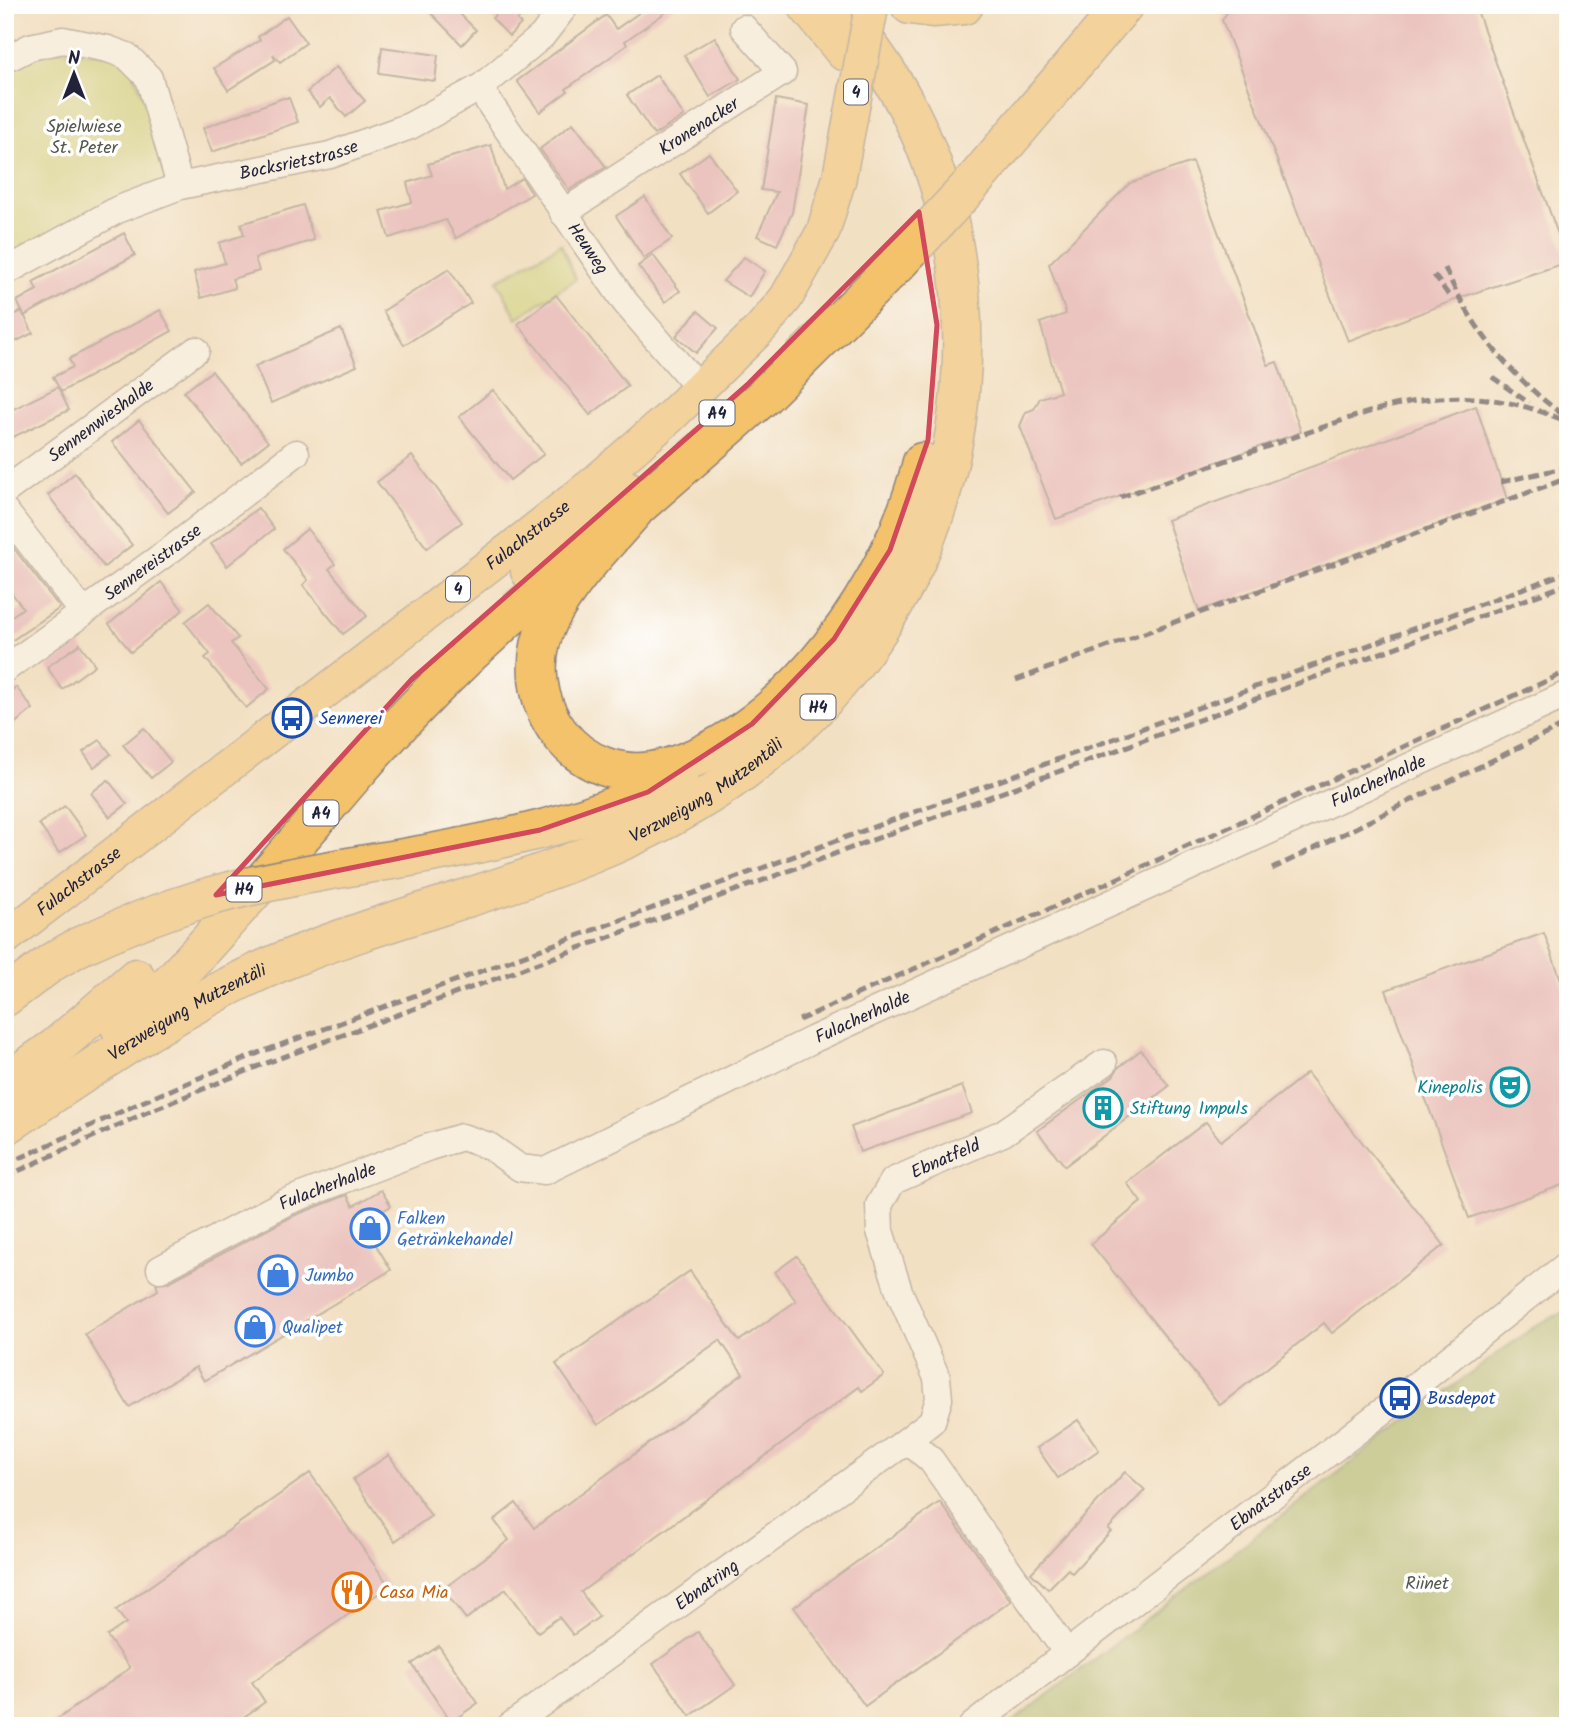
<svg xmlns="http://www.w3.org/2000/svg" width="1573" height="1731" font-family="Kalam,sans-serif">
<rect width="100%" height="100%" fill="#fff"/>
<filter id="ink" filterUnits="userSpaceOnUse"><feTurbulence type="fractalNoise" baseFrequency=".0143" numOctaves="2"/><feDisplacementMap in="SourceGraphic" scale="14" xChannelSelector="R" yChannelSelector="G"/><feConvolveMatrix kernelMatrix="1 2 1 2 8 2 1 2 1" color-interpolation-filters="sRGB"/></filter>
<filter id="wash" filterUnits="userSpaceOnUse"><feTurbulence type="fractalNoise" baseFrequency=".00686" numOctaves="4" result="noise"/><feDisplacementMap in="SourceGraphic" scale="28" xChannelSelector="R" yChannelSelector="G"/><feGaussianBlur stdDeviation="1.57" result="paint"/><feColorMatrix in="noise" values="0 0 0 0 0 0 0 0 0 0 0 0 0 0 0 0 0 1.4 0 .05"/><feComposite in="paint" operator="in"/></filter>
<g filter="url(#wash)">
<rect width="100%" height="100%" fill="#f2e0c3"/>
<g fill="#c7d375" stroke="#747a58" stroke-width="2">
<path d="M30,47L127,56L180,186L5,272V60Z"/>
<path d="M561,244L576,279L517,318L497,281Z"/>
</g>
<path fill="#9db566" stroke="#606c50" stroke-width="2" d="M1568,1310V1726H1007L1395,1429L1538,1324Z"/>
<g id="blocks">
<g fill="#e3a3bb">
<path d="M423,5H451L476,30L462,45Z"/>
<path d="M506,5H534L517,20L521,24L509,36L492,18Z"/>
<path d="M650,5H676L625,41L627,45L566,89L568,91L540,112L517,81L606,15L616,29Z"/>
<path d="M1232,5H1475L1568,262L1465,296L1348,341L1222,20Z"/>
<path d="M287,16L306,43L280,62L273,54L275,60L228,90L214,68L260,40L258,37Z"/>
<path d="M715,37L740,79L710,97L684,55Z"/>
<path d="M382,47L438,55L435,81L379,73Z"/>
<path d="M336,67L365,101L346,117L330,98L320,107L307,92Z"/>
<path d="M657,75L684,116L654,135L627,95Z"/>
<path d="M283,98H289L298,122L212,152L203,128Z"/>
<path d="M776,99L809,105L792,213L777,245L757,236L777,192L761,190Z"/>
<path d="M573,123L606,167L569,190L540,149Z"/>
<path d="M491,145L504,189L522,178L532,194L456,238L446,220L389,238L381,211L412,202L407,183L432,175L428,164Z"/>
<path d="M709,153L737,191L708,213L680,174Z"/>
<path d="M1192,162L1268,365L1277,362L1301,432L1056,519L1020,426L1026,412L1034,409L1040,398L1060,392L1040,323L1066,314L1049,264L1130,183Z"/>
<path d="M645,197L672,239L644,258L616,216Z"/>
<path d="M303,205L314,240L255,258L259,271L232,279L235,288L201,298L194,272L225,263L219,243L244,235L241,224Z"/>
<path d="M124,233L135,255L24,316L17,301L37,290L33,282Z"/>
<path d="M653,255L680,291L665,302L638,266Z"/>
<path d="M744,257L765,271L749,297L723,281Z"/>
<path d="M449,269L471,303L404,345L383,311Z"/>
<path d="M556,295L628,386L590,415L518,324Z"/>
<path d="M160,310L172,331L61,392L53,377L73,367L69,359Z"/>
<path d="M22,311L33,333L5,347V319Z"/>
<path d="M698,311L718,328L696,353L676,336Z"/>
<path d="M341,329L357,366L271,403L255,366Z"/>
<path d="M212,371L268,442L241,463L184,392Z"/>
<path d="M58,387L69,410L5,441V413Z"/>
<path d="M493,390L544,454L510,480L459,417Z"/>
<path d="M1476,406L1507,499L1199,611L1167,520Z"/>
<path d="M139,420L196,492L168,513L112,442Z"/>
<path d="M412,456L462,522L427,548L377,482Z"/>
<path d="M75,473L132,545L104,567L48,495Z"/>
<path d="M258,508L274,529L227,566L211,544Z"/>
<path d="M307,529L335,564L329,569L367,616L343,634L303,585L308,580L283,549Z"/>
<path d="M5,537L60,608L5,645V621L23,608L5,584Z"/>
<path d="M161,582L183,610L131,652L109,624Z"/>
<path d="M209,603L238,638L231,643L269,689L246,708L205,658L210,654L185,622Z"/>
<path d="M80,644L95,665L62,689L47,667Z"/>
<path d="M16,687L33,709L5,731V696Z"/>
<path d="M144,728L171,762L151,778L123,745Z"/>
<path d="M100,740L111,754L94,767L83,752Z"/>
<path d="M108,780L127,804L110,817L91,793Z"/>
<path d="M65,806L86,835L59,853L39,824Z"/>
<path d="M1544,933L1568,999V1183L1469,1218L1386,990Z"/>
<path d="M1141,1050L1169,1086L1065,1166L1037,1131L1113,1076L1119,1067Z"/>
<path d="M1307,1073L1444,1245L1332,1333L1324,1323L1220,1405L1091,1244L1141,1202L1127,1183L1206,1122L1221,1141Z"/>
<path d="M962,1086L972,1113L860,1152L851,1127Z"/>
<path d="M381,1190L391,1206L370,1218L380,1235L373,1240L391,1270L204,1381L196,1367L129,1407L85,1334L158,1290L156,1284L167,1283L293,1216L347,1195L353,1206Z"/>
<path d="M797,1256L884,1375L862,1391L859,1387L581,1592L599,1617L573,1635L559,1617L538,1632L506,1589L466,1619L443,1589L509,1540L494,1520L516,1503L534,1528L743,1374L720,1340L598,1425L556,1364L690,1271L739,1341L796,1301L775,1272Z"/>
<path d="M1078,1420L1099,1450L1058,1478L1037,1448Z"/>
<path d="M389,1455L431,1516L395,1541L353,1479Z"/>
<path d="M1125,1472L1145,1490L1108,1529L1111,1531L1072,1573L1068,1569L1048,1589L1031,1573Z"/>
<path d="M310,1473L389,1586L252,1682L265,1702L231,1726H48L130,1668L107,1636L126,1623L116,1610Z"/>
<path d="M940,1502L1011,1601L865,1706L794,1607Z"/>
<path d="M698,1632L735,1685L690,1716L653,1664Z"/>
<path d="M439,1646L478,1703L451,1722L412,1664Z"/>
</g>
</g>
</g>
<g filter="url(#ink)">
<use href="#blocks" fill-opacity="0" stroke="#8a817f" stroke-width="2"/>
<g fill="none" stroke-linecap="round" stroke-linejoin="round">
<g stroke="#8a817f" stroke-width="29">
<g id="minor">
<path d="M5,60L30,47L63,40L108,49L127,56L149,78L180,186"/>
<path id="s1" d="M488,101L625,302L699,388"/>
<path id="s2" d="M563,213L783,72L744,28"/>
<path id="s3" d="M5,272L119,209L180,186L330,155L410,126L481,87L542,36L566,5"/>
<path id="s4" d="M5,491L196,350"/>
<path d="M5,511L83,612"/>
<path id="s5" d="M5,669L173,548L296,453"/>
<path id="s6" d="M160,1269L286,1202L429,1147L462,1137L489,1146L520,1168L545,1171L814,1039L1568,694"/>
<path id="s7" d="M901,1445L932,1421L939,1399L937,1378L899,1291L880,1231L879,1205L893,1181L1003,1133L1104,1063"/>
<path id="s8" d="M510,1726L901,1445H913L931,1460L1067,1653"/>
<path id="s9" d="M972,1726L1400,1398L1568,1264"/>
</g>
</g>
<g stroke="#8a817f" stroke-width="36">
<g id="major">
<path id="s10" d="M5,938L513,547L594,483L670,417L761,328L786,298L823,232L839,179"/>
</g>
</g>
<g stroke="#8a817f" stroke-width="41">
<g id="highway">
<path d="M807,5L844,51"/>
<path d="M910,5L933,8L964,5"/>
<path d="M969,187L1124,5"/>
<path d="M634,511C605,545 569,580 549,620C510,700 577,793 666,768C791,732 893,583 922,462"/>
<path d="M613,528L763,397L896,265"/>
<path d="M530,571L627,490"/>
<path d="M415,856C506,839 598,822 679,775"/>
<path d="M5,997L52,962L80,946"/>
<path d="M120,1027C159,998 192,960 225,923C269,875 311,825 354,775C420,699 493,629 570,565"/>
<path d="M5,1083L56,1047L136,978"/>
<path id="s11" d="M5,1126C95,1066 183,1003 283,961C390,917 504,892 611,846C805,763 940,606 960,392C970,284 947,165 888,74C873,50 855,27 838,5"/>
</g>
</g>
<use href="#minor" stroke="#fff" stroke-width="26"/>
<use href="#major" stroke="#f3c26a" stroke-width="33"/>
<use href="#highway" stroke="#f3c26a" stroke-width="38"/>
<g stroke="#22223b" stroke-width="5" stroke-dasharray="10 5" stroke-linecap="butt">
<path d="M1445,268C1470,326 1511,377 1562,414"/>
<path d="M1434,275L1450,297"/>
<path d="M1492,377L1529,403"/>
<path d="M1501,482L1568,467"/>
<path d="M1120,497C1176,478 1231,459 1286,440C1393,403 1456,375 1568,422"/>
<path d="M1016,680L1568,478"/>
<path d="M1272,869L1568,723"/>
<path d="M799,1020L1112,881L1568,671"/>
<path d="M5,1165L142,1102L261,1052L1568,572"/>
<path d="M5,1177L145,1113L264,1064L1568,584"/>
</g>
<g stroke="#8a817f" stroke-width="36" stroke-linecap="butt">
<path id="major-bridge" d="M839,179L872,5"/>
</g>
<g stroke="#8a817f" stroke-width="41" stroke-linecap="butt">
<g id="highway-bridge">
<path d="M896,265L969,187"/>
<path d="M80,946C121,927 162,911 205,898C273,878 345,868 415,856"/>
</g>
</g>
<use href="#major-bridge" stroke="#f3c26a" stroke-width="33"/>
<use href="#highway-bridge" stroke="#f3c26a" stroke-width="38"/>
</g>
</g>
<path d="M0 0H1573V1731H0ZM919,212L937,325L928,440L890,550L834,639L752,724L648,792L540,830L216,895L412,679L747,385Z" fill="#f2e0c3" fill-opacity=".55" fill-rule="evenodd"/>
<path fill="none" stroke="#d1495b" stroke-width="5" stroke-linejoin="round" d="M919,212L937,325L928,440L890,550L834,639L752,724L648,792L540,830L216,895L412,679L747,385Z"/>
<defs>
<g id="bus-ring" transform="scale(2.0125)"><circle r="9.5" fill="#fff" stroke="#1a4fb4" stroke-width="1.5"/><path d="M-5-6H5V4H4V6H2V4H-2V6H-4V4H-5ZM-3.5-4V0h7V-4ZM-3.5 1.2v1.5H-2V1.2ZM2 1.2v1.5H3.5V1.2Z" fill="#1a4fb4"/></g>
<g id="theatre-ring" transform="scale(2.0125)"><circle r="9.5" fill="#fff" stroke="#0f9aa8" stroke-width="1.5"/><path d="M-5-5.5Q0-4 5-5.5V0Q5 5 0 6Q-5 5-5 0ZM-3.3-2.5H-1v1.5H-3.3ZM1-2.5H3.3v1.5H1ZM-2.8 1Q0 5.5 2.8 1Z" fill="#0f9aa8"/></g>
<g id="building-ring" transform="scale(2.0125)"><circle r="9.5" fill="#fff" stroke="#0f9aa8" stroke-width="1.5"/><path d="M-4-6H4V6H1V3H-1V6H-4ZM-2.5-4.3h1.7v1.8h-1.7ZM.8-4.3h1.7v1.8H.8ZM-2.5-1h1.7V.8h-1.7ZM.8-1h1.7V.8H.8Z" fill="#0f9aa8"/></g>
<g id="shop-ring" transform="scale(2.0125)"><circle r="9.5" fill="#fff" stroke="#3f7fe0" stroke-width="1.5"/><path d="M-5-2.5h2.3a2.7 3.5 0 0 1 5.4 0H5L5.5 6h-11ZM-1.5-2.5h3a1.5 2.3 0 0 0-3 0Z" fill="#3f7fe0"/></g>
<g id="restaurant-ring" transform="scale(2.0125)"><circle r="9.5" fill="#fff" stroke="#e8710a" stroke-width="1.5"/><path d="M-5-6h1v4h1v-4h1v4h1v-4h1v5L-1.5 .5V6h-2V.5L-5-1ZM5-6V6H3V1.5H1.5Q1.5-4 5-6Z" fill="#e8710a"/></g>
</defs>
<g fill-rule="evenodd">
<use href="#bus-ring" x="292" y="718"/>
<use href="#theatre-ring" x="1510" y="1087"/>
<use href="#building-ring" x="1103" y="1108"/>
<use href="#shop-ring" x="370" y="1228"/>
<use href="#shop-ring" x="278" y="1275"/>
<use href="#shop-ring" x="255" y="1327"/>
<use href="#bus-ring" x="1400" y="1398"/>
<use href="#restaurant-ring" x="352" y="1592"/>
</g>
<g text-anchor="middle" stroke-width="7" stroke-linejoin="round" paint-order="stroke">
<g fill="#fff" stroke="#646476" stroke-width="2">
<rect x="844" y="79.5" width="24" height="25" rx="5"/>
<rect x="699.5" y="400.5" width="35" height="25" rx="5"/>
<rect x="446" y="576.5" width="24" height="25" rx="5"/>
<rect x="800.5" y="694.5" width="35" height="25" rx="5"/>
<rect x="303.5" y="800.5" width="35" height="25" rx="5"/>
<rect x="226.5" y="876.5" width="35" height="25" rx="5"/>
</g>
<g font-size="16" font-weight="bold" fill="#22223b">
<text x="856" y="98">4</text>
<text x="717" y="419">A4</text>
<text x="458" y="595">4</text>
<text x="818" y="713">H4</text>
<text x="321" y="819">A4</text>
<text x="244" y="895">H4</text>
</g>
<g font-size="18" fill="#54574c" stroke="#fff">
<text x="84" y="132">Spielwiese<tspan x="84" dy="21">St. Peter</tspan></text>
<text x="1427" y="1589">Riinet</text>
</g>
<g font-size="18" fill="#22223b" stroke="#fff">
<text dy="6" stroke="none"><textPath href="#s2" startOffset="161">Kronenacker</textPath></text>
<text dy="6" stroke="none"><textPath href="#s3" startOffset="317">Bocksrietstrasse</textPath></text>
<text dy="6" stroke="none"><textPath href="#s1" startOffset="178">Heuweg</textPath></text>
<text dy="6" stroke="none"><textPath href="#s4" startOffset="119">Sennenwieshalde</textPath></text>
<text dy="6" stroke="none"><textPath href="#s10" startOffset="660">Fulachstrasse</textPath></text>
<text dy="6" stroke="none"><textPath href="#s5" startOffset="182">Sennereistrasse</textPath></text>
<text dy="6" stroke="none"><textPath href="#s6" startOffset="1342">Fulacherhalde</textPath></text>
<text dy="6" stroke="none"><textPath href="#s11" startOffset="782">Verzweigung Mutzentäli</textPath></text>
<text dy="6" stroke="none"><textPath href="#s10" startOffset="93">Fulachstrasse</textPath></text>
<text dy="6" stroke="none"><textPath href="#s11" startOffset="215">Verzweigung Mutzentäli</textPath></text>
<text dy="6" stroke="none"><textPath href="#s6" startOffset="775">Fulacherhalde</textPath></text>
<text dy="6" stroke="none"><textPath href="#s7" startOffset="352">Ebnatfeld</textPath></text>
<text dy="6" stroke="none"><textPath href="#s6" startOffset="187">Fulacherhalde</textPath></text>
<text dy="6" stroke="none"><textPath href="#s9" startOffset="376">Ebnatstrasse</textPath></text>
<text dy="6" stroke="none"><textPath href="#s8" startOffset="242">Ebnatring</textPath></text>
</g>
<g font-size="18" fill="#164399" stroke="#fff" text-anchor="start">
<text x="319" y="724">Sennerei</text>
<text x="1427" y="1404">Busdepot</text>
</g>
<g font-size="18" fill="#0d838f" stroke="#fff" text-anchor="end">
<text x="1483" y="1093">Kinepolis</text>
<text x="1130" y="1114" text-anchor="start">Stiftung Impuls</text>
</g>
<g font-size="18" fill="#366cbe" stroke="#fff" text-anchor="start">
<text x="397" y="1224">Falken<tspan x="397" dy="21">Getränkehandel</tspan></text>
<text x="305" y="1281">Jumbo</text>
<text x="282" y="1333">Qualipet</text>
</g>
<g font-size="18" fill="#c56008" stroke="#fff" text-anchor="start">
<text x="379" y="1598">Casa Mia</text>
</g>
</g>
<rect width="1573" height="1731" fill="none" stroke="#fff" stroke-width="28"/>
<g transform="translate(74 74)" stroke="#ffffff" stroke-width="5" paint-order="stroke">
<path d="M0-5L12 26L0 18L-12 26Z" fill="#22223b"/>
<text y="-10" font-size="19" font-weight="bold" text-anchor="middle" fill="#22223b">N</text>
</g>
</svg>
